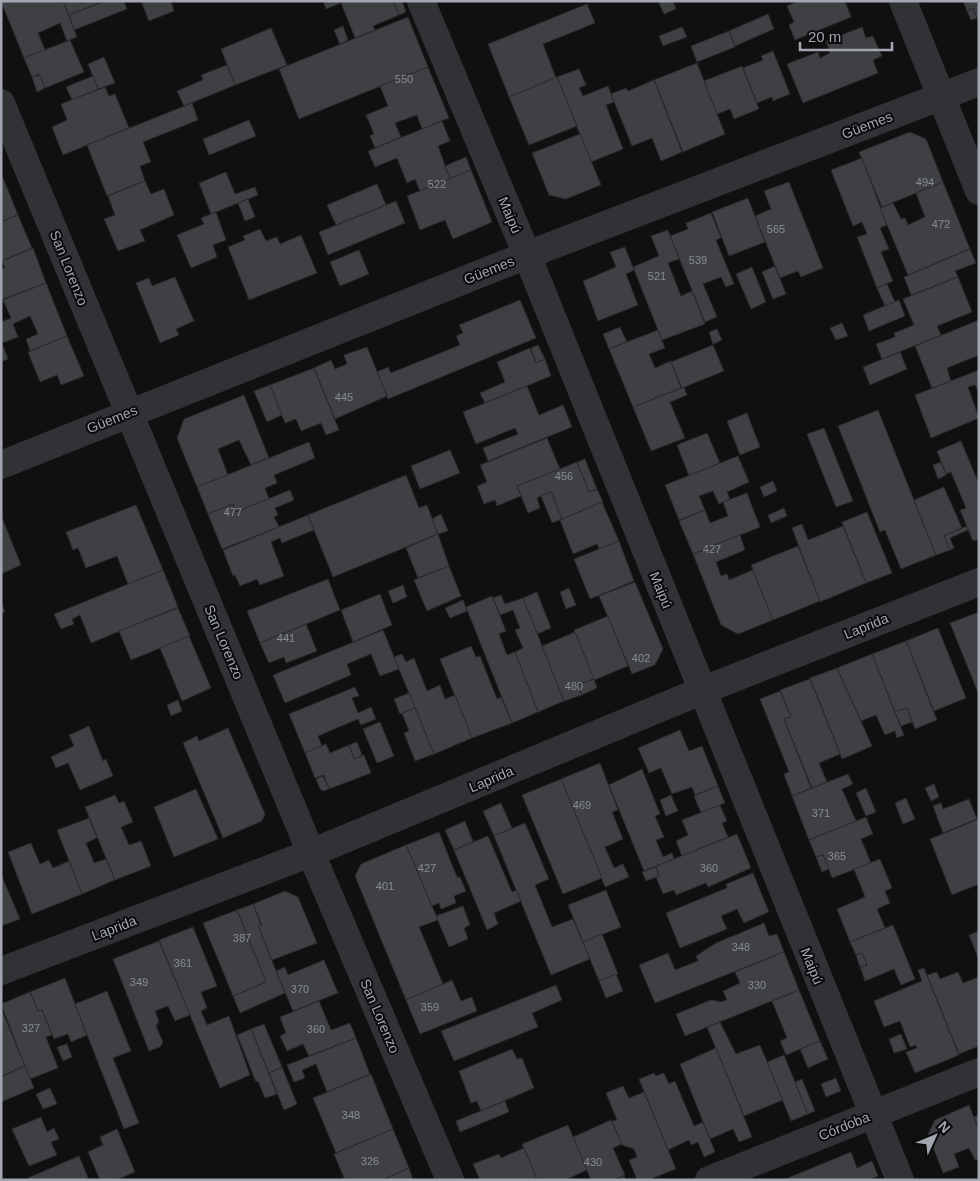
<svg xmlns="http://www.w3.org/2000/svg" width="980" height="1181" font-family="Arial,sans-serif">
<rect width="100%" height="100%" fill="#101011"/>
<g fill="#3f4044" stroke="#2a2a2d">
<path d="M3,1H63L77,37L67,41L60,23L38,33L45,50L24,58L2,4Z"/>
<path d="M63,1H104L69,15Z"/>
<path d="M105,1H124L127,9L74,30L69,15Z"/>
<path d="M141,1H171L174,11L149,21Z"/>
<path d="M323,1H345L326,9Z"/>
<path d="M346,1H393L399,15L373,26L375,30L355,38L341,3Z"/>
<path d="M393,1H402L406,12L399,15Z"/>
<path d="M658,1H673L676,9L664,14Z"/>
<path d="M799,1H845L851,17L795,40L789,25L794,22L787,6Z"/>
<path d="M963,1H979V22L973,8L967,11Z"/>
<path d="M587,4L595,23L543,44L556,78L509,97L488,44Z"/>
<path d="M973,8L977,18L971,20L967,11Z"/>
<path d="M768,14L774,29L735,46L729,31Z"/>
<path d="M408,17L428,67L299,119L279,69Z"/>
<path d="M343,26L348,40L340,44L334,30Z"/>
<path d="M682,27L687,37L663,46L659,36Z"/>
<path d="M862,27L866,38L873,36L882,56L873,60L878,73L803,103L787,64L818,52L820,58L830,53L826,41Z"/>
<path d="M271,28L287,65L235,85L221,49Z"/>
<path d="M729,31L735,47L697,62L691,46Z"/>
<path d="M70,40L84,72L45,88L39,74L32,77L24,58Z"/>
<path d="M773,51L790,94L773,101L772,97L757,103L743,68L763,60L761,56Z"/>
<path d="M104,57L115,83L98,89L88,64Z"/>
<path d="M697,63L725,134L683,152L654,80Z"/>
<path d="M227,65L235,85L184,106L177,91L203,80L201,75Z"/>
<path d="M742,66L759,109L734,119L730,109L717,114L704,81Z"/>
<path d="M428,67L449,118L422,129L417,115L395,123L401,137L375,148L370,136L374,134L366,115L388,106L380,86Z"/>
<path d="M579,69L586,85L579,88L583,96L608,86L614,102L606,105L623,149L591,162L557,77Z"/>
<path d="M40,75L45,88L37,92L32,77Z"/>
<path d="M93,76L98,89L72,100L66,87Z"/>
<path d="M557,77L577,126L529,145L509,97Z"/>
<path d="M654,80L682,152L661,161L652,138L632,146L611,94L626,88L628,91Z"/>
<path d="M105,87L109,96L115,94L129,128L63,155L52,127L67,120L61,104Z"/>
<path d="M192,103L198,120L143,142L151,162L140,166L145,181L107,196L87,145Z"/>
<path d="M249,120L256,136L209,155L203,139Z"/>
<path d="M442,121L450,141L438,146L450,179L420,191L415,179L407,183L397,158L375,167L368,151Z"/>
<path d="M910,132L926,139L943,182L882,207L859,152Z"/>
<path d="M580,134L601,185L566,199L549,195L532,153Z"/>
<path d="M466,157L471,170L450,179L445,166Z"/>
<path d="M862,158L887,225L880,228L889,249L881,252L893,281L877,288L857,237L867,234L862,222L853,226L831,170Z"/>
<path d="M471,170L492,222L453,239L445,220L420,230L407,196Z"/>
<path d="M226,172L235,194L255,187L258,195L211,214L199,183Z"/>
<path d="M1,173L18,215L1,222Z"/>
<path d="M145,181L151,194L164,189L174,215L140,230L145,241L118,251L104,219L115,215L108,196Z"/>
<path d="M789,182L823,268L801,277L798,271L780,278L755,216L771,209L764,191Z"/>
<path d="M943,182L970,249L908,275L880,208L893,203L901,219L905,218L908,225L925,217L916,193Z"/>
<path d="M377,184L386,205L336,225L327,205Z"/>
<path d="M748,198L765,242L729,256L712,212Z"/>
<path d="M248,199L255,217L245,221L238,203Z"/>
<path d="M396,201L405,223L328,255L319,232Z"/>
<path d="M216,212L226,240L213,245L217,257L191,268L177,235L204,224L201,218Z"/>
<path d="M711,213L721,238L716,240L734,284L726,287L721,277L703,284L717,317L705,322L670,236L688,229L686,223Z"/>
<path d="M18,215L32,248L1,261V222Z"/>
<path d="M260,229L266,241L277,237L280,244L301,235L317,273L249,300L228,247L245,240L243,236Z"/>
<path d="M668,230L679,259L668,263L681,296L692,291L705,324L662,340L633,267L659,256L651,236Z"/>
<path d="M625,247L634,270L626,274L638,305L598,321L583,281L616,267L610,252Z"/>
<path d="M33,248L46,283L1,300V269L5,268L2,261Z"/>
<path d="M970,249L976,263L955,271L958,277L911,295L904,277Z"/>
<path d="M359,250L369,274L340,286L330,262Z"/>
<path d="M775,266L786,294L773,299L762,272Z"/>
<path d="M752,267L766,302L751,309L736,274Z"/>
<path d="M175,277L194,321L176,329L179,335L160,343L136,283L149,278L152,286Z"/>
<path d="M958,277L972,312L937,326L941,335L882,359L876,344L895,337L894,333L914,325L903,299Z"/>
<path d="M46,283L67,336L30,351L26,339L38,334L30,316L13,324L18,337L2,343L8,359L1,362V322L11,318L3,300Z"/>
<path d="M887,284L895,302L885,306L877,288Z"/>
<path d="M520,300L536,338L388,399L377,372L388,367L391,373L460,345L456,336L463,333L459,325Z"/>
<path d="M899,300L905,316L869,331L863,315Z"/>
<path d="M979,320V355L947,368L951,381L932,388L915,346Z"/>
<path d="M842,323L848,336L836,340L830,328Z"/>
<path d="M620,327L627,342L609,349L603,334Z"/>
<path d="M717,329L722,340L713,344L709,332Z"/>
<path d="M658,330L665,348L649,354L655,368L671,361L681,388L633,407L609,349Z"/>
<path d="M67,336L84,376L61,385L57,375L40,382L28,352Z"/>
<path d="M538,345L545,359L536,363L531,348Z"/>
<path d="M713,345L724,371L682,388L671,362Z"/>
<path d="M367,347L387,396L335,419L314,368L331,360L335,369L347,364L344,355Z"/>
<path d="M530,348L536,363L545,359L551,376L485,403L480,393L505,382L497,362Z"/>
<path d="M900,352L907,369L870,385L863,367Z"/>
<path d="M314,368L339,430L326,435L321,423L301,431L296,419L285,423L270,385Z"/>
<path d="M979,370V393L975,385L968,387L979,418L931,438L915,395Z"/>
<path d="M270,385L282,415L267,422L254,391Z"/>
<path d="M527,386L539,415L563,405L572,427L488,461L483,448L518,434L515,428L476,444L463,412Z"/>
<path d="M684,387L687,395L670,402L685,438L651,451L633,407Z"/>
<path d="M244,395L269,458L251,465L239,440L218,449L228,475L197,487L177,438L184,419Z"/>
<path d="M878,410L936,555L901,569L885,530L880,532L838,426Z"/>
<path d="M747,413L760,447L740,455L727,421Z"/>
<path d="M824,428L853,501L836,507L807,434Z"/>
<path d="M707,433L720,463L689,476L677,445Z"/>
<path d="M547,438L560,469L517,486L521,496L497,506L495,500L484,504L477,486L487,482L480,465Z"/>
<path d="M961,441L979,484V539L973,541L960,510L966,508L951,472L946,474L937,451Z"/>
<path d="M309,442L315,458L274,475L277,483L265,488L269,499L236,512L233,504L208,514L197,487Z"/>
<path d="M450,450L460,473L420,489L411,466Z"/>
<path d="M738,456L749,482L727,492L730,499L719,504L713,491L699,496L705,510L679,520L665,485Z"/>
<path d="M585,459L597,489L589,492L577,462Z"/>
<path d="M577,462L589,492L597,489L603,502L562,519L551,492L537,498L540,508L528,513L517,486Z"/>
<path d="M941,462L946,475L938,479L933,465Z"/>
<path d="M406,475L419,508L427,505L438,534L333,577L308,515Z"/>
<path d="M773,481L777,491L764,497L760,487Z"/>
<path d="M944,487L962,528L944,536L950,550L936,555L914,500Z"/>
<path d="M290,490L294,500L275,508L278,515L274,517L279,527L222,549L208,514L233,504L236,512Z"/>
<path d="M551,492L562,519L552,523L541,496Z"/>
<path d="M747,493L760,527L693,554L679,521L705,510L710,523L728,516L723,502Z"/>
<path d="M602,502L619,541L599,549L597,544L573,554L560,520Z"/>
<path d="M136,505L163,570L128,584L117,556L86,568L78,548L73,550L66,532Z"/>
<path d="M784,508L787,516L771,523L768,515Z"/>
<path d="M867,512L892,573L866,583L842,522Z"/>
<path d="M441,514L448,531L438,534L432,519Z"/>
<path d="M1,515L21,565L1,574Z"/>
<path d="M308,515L314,530L282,543L280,538L271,542L284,576L260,585L257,579L240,586L235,575L233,576L223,550Z"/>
<path d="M802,524L808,540L843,526L866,583L820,602L792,528Z"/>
<path d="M967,526L968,530L950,538L954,548L950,550L944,536Z"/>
<path d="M438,534L449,566L418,578L406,548Z"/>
<path d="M740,535L745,550L716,562L721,576L727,574L729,580L753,570L773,620L738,634L721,625L693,554Z"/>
<path d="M619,541L634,581L590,599L574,559Z"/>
<path d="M798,546L820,601L773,620L751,565Z"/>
<path d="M449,566L461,596L427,611L414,580Z"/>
<path d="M163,570L178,607L91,643L80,615L72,619L74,624L61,629L54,614Z"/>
<path d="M328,579L340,610L260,643L247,611Z"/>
<path d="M635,582L663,649L655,665L632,674L599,596Z"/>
<path d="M403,585L407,597L393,603L388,591Z"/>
<path d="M569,588L576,605L566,609L560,592Z"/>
<path d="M537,592L551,628L537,634L523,598Z"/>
<path d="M380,594L392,625L353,642L341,610Z"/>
<path d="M501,595L505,604L523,598L564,701L538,712L515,652L523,648L515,630L520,628L513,610L500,615L493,598Z"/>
<path d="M492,596L506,631L499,634L507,655L515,652L538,712L512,723L466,607Z"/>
<path d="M463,600L467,611L450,618L445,608Z"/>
<path d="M1,602L5,612L1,614Z"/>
<path d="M178,608L190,636L131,660L119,631Z"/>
<path d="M979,612V695L950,623Z"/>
<path d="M608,616L628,666L594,680L574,630Z"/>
<path d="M306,624L317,651L286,663L284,657L269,663L260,643Z"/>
<path d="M938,628L966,698L934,711L906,641Z"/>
<path d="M383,630L399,669L380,676L371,654L347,664L351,675L285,703L273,675Z"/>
<path d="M575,632L594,679L578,685L582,695L564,701L542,646Z"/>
<path d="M189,636L211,688L182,701L160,648Z"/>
<path d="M906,641L937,720L915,729L907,708L895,712L872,654Z"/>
<path d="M471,646L476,657L480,656L497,699L501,697L512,723L472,738L440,659Z"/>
<path d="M402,654L406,662L414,658L427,691L440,685L445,699L455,695L472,738L434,754L394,657Z"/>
<path d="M872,654L904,735L897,738L895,731L885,735L876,715L861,721L837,668Z"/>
<path d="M837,668L872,746L842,759L810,678Z"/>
<path d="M594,679L597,688L582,695L578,685Z"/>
<path d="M810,679L840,754L819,763L827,782L812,788L784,719L791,717L780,690Z"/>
<path d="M355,687L359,696L352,698L358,713L371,707L376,719L361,725L358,719L318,736L322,746L305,753L289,714Z"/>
<path d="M780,691L791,717L784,719L811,788L792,796L784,774L789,772L760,699Z"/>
<path d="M409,693L415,708L400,714L394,699Z"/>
<path d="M178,700L182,711L171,716L167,705Z"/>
<path d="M415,708L434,754L415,761L404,733L409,731L402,713Z"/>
<path d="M907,708L912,722L901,726L895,712Z"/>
<path d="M380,722L394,756L377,763L363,729Z"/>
<path d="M89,726L103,761L106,759L113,776L80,790L68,763L56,768L51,757L74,746L69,735Z"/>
<path d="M228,728L265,814L262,821L223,838L183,743L197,736L199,741Z"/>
<path d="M680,730L689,751L702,746L718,786L695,795L692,787L672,794L661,768L649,773L638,748Z"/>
<path d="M357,742L362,755L354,759L349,745Z"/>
<path d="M326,744L330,753L349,745L354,759L364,755L371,773L329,789L324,775L315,778L305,753Z"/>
<path d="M600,763L618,810L612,812L623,839L605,847L614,868L623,864L629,877L605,887L561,779Z"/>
<path d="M642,769L660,814L655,816L664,837L656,840L663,857L672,853L674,859L644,871L609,785Z"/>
<path d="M848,774L853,784L842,789L856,821L809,840L792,796Z"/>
<path d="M323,776L329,789L324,791L320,789L316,779Z"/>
<path d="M561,779L602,878L563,894L522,795Z"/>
<path d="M934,784L939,797L931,801L925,788Z"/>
<path d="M718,786L725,803L701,813L694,796Z"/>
<path d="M866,788L876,812L866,816L856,793Z"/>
<path d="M196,789L218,839L174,857L154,807Z"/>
<path d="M115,795L119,803L124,801L133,822L121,827L129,845L141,841L151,866L115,880L85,807Z"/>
<path d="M671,795L678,811L666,816L660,800Z"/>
<path d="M906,798L915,819L903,824L895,803Z"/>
<path d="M969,799L977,819L943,833L933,806L941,803L943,809Z"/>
<path d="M501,803L512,828L494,836L483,811Z"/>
<path d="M720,805L727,821L722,823L728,837L682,856L676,841L688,835L682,820Z"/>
<path d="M866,817L873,834L861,839L871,863L832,878L823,855L816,857L809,840Z"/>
<path d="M89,818L97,838L86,843L94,863L106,859L115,880L82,894L57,830Z"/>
<path d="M979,819V884L952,895L930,839Z"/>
<path d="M465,821L473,842L454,850L445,830Z"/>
<path d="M525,823L549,879L535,885L552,927L573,919L590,959L551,975L494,836Z"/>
<path d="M439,832L457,877H460L466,891L454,896L456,903L441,909L439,903L432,906L406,845Z"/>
<path d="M737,834L751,868L708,887L706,883L676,895L674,890L663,894L656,877L659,876L656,866Z"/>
<path d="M488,836L512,892L516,890L521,901L494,913L498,924L487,930L454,850Z"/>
<path d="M31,843L40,864L49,860L53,868L69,861L82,894L32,914L8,852Z"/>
<path d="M406,845L438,920L419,927L443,984L406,1000L355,876L361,864Z"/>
<path d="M823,855L829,869L822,872L816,857Z"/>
<path d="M880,859L892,888L885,891L890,903L877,909L885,928L850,942L837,909L865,897L854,869Z"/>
<path d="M656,867L659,876L646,881L642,872Z"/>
<path d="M753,873L769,912L744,923L737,909L721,916L727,929L680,948L666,913L727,888L726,884Z"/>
<path d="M1,874L20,919L1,926Z"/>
<path d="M606,890L621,927L583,942L568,905Z"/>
<path d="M285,891L298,897L317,943L272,960L258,926L262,925L253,904Z"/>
<path d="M253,904L261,925L258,926L285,993L240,1013L233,996L266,982L237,910Z"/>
<path d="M463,906L470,925L464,928L468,939L449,947L436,916Z"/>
<path d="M237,910L266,982L233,996L203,923Z"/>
<path d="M764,923L769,936L777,934L784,952L655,1003L639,965L668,953L675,970L698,961L696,956L716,943Z"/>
<path d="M893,925L915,979L901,985L894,969L865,981L860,967L867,965L862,953L856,955L850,942Z"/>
<path d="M193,927L217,986L201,992L207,1008L201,1011L207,1025L229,1016L250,1075L220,1088L159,940Z"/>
<path d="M979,931V960L969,935Z"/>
<path d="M602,934L618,974L599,981L583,942Z"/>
<path d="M159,941L190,1015L175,1021L168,1006L155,1011L159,1021L156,1026L163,1042L160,1047L149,1051L113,959Z"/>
<path d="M784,952L799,990L685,1036L676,1014L711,1000L721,1002L727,1000L723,991L740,983L735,972Z"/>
<path d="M862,953L867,965L860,967L856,955Z"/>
<path d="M324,960L338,993L293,1011L276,971L285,967L288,975Z"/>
<path d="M924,968L959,1055L915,1073L906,1052L917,1048L916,1045L910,1047L900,1021L884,1027L874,1001L922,981L918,970Z"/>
<path d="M937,972L940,979L958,972L963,983L979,977V1046L959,1054L927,975Z"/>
<path d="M616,974L623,991L606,998L599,981Z"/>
<path d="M65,978L87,1035L71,1042L68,1034L54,1039L42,1010L38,1011L30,992Z"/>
<path d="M452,980L461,1001L472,997L477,1011L420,1034L406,1000Z"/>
<path d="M556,985L562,1000L532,1013L538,1027L454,1061L441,1031Z"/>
<path d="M799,990L820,1041L786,1055L780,1041L787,1038L772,1001Z"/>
<path d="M107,991L131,1051L113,1058L139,1123L124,1129L75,1004Z"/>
<path d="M30,992L38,1011L42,1010L52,1035L46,1037L58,1068L30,1079L1,1004Z"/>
<path d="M319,1001L331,1030L350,1023L356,1038L309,1056L303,1044L287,1051L280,1036L286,1033L280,1017Z"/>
<path d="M1,1008L25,1066L1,1076Z"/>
<path d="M720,1022L736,1054L760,1045L783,1100L744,1116L707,1027Z"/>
<path d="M264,1024L282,1067L269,1073L251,1029Z"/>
<path d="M251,1029L277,1094L265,1098L258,1081L256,1082L237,1035Z"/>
<path d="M901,1034L907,1049L894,1053L889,1039Z"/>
<path d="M356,1038L370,1074L327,1092L316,1064L302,1070L305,1078L294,1082L287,1065Z"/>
<path d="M820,1041L828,1059L808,1068L800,1049Z"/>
<path d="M67,1044L72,1057L63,1061L57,1047Z"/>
<path d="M716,1048L752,1137L739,1142L733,1129L710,1139L680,1064Z"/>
<path d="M512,1049L517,1059L522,1058L534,1088L481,1111L477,1101L471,1103L459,1071Z"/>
<path d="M784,1055L808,1114L791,1121L767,1062Z"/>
<path d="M25,1066L34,1088L1,1102V1077Z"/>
<path d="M282,1067L297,1104L284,1110L269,1073Z"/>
<path d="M654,1073L656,1076L664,1073L669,1084L675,1081L694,1126L703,1122L715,1152L704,1157L698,1142L691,1145L689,1140L668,1150L639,1079Z"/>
<path d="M371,1074L393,1129L336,1153L313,1098Z"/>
<path d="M836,1078L841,1091L826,1097L821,1084Z"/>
<path d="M802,1079L815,1111L808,1114L795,1082Z"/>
<path d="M623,1086L629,1098L644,1092L676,1169L648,1180H637L629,1160L637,1157L634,1149L622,1145L612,1121L617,1120L606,1093Z"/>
<path d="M50,1088L57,1104L43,1109L36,1094Z"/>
<path d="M505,1101L509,1112L460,1132L456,1121Z"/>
<path d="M969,1105L979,1131V1159L975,1160L969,1148L954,1154L959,1167L943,1173L928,1134L935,1120Z"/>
<path d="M979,1115V1130L974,1117Z"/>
<path d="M41,1117L47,1132L54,1128L59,1139L51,1142L57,1155L29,1166L12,1129Z"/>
<path d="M611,1120L622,1144L613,1148L625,1175L614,1180H591L573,1137Z"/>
<path d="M568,1125L587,1170L565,1180H537L522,1144Z"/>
<path d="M117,1129L135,1172L116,1180H100L88,1152L103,1145L100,1137Z"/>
<path d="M393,1129L409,1168L382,1180H345L334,1154Z"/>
<path d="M524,1148L537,1180H480L473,1164L499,1154L501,1158Z"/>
<path d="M851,1152L857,1168L872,1161L878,1176L869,1180H783Z"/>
<path d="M79,1156L89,1180H29L28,1178Z"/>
<path d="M409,1168L413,1180H382Z"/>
<path d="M624,1176L626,1180H614Z"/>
</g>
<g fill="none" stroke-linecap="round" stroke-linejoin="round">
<g stroke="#313236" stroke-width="28">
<path d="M421,1L527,255L900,1180"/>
<path d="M903,1L979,191"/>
<path d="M1,103L311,853L450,1180"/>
<path d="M1,465L527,255L979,82"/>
<path d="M1,971L311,853L701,691L979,582"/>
<path d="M709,1180L979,1072"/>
</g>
</g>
<g text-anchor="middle" stroke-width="4" stroke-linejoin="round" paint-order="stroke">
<g font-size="11" fill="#898c96">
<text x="404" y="83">550</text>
<text x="925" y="186">494</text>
<text x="437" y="188">522</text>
<text x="941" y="228">472</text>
<text x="776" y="233">565</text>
<text x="698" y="264">539</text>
<text x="657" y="280">521</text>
<text x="344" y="401">445</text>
<text x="564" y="480">456</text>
<text x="233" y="516">477</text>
<text x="712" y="553">427</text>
<text x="286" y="642">441</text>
<text x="641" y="662">402</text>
<text x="574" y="690">480</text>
<text x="582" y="809">469</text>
<text x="821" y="817">371</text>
<text x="837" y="860">365</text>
<text x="427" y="872">427</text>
<text x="709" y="872">360</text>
<text x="385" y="890">401</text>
<text x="242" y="942">387</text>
<text x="741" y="951">348</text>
<text x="183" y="967">361</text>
<text x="139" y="986">349</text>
<text x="757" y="989">330</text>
<text x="300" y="993">370</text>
<text x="430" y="1011">359</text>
<text x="31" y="1032">327</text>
<text x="316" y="1033">360</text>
<text x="351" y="1119">348</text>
<text x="370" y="1165">326</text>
<text x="593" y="1166">430</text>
</g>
<g font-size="14" fill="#a2a6b1" stroke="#0b0b0c">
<text transform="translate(867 125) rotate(-21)" y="5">Güemes</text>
<text transform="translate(510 215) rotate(67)" y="5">Maipú</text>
<text transform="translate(69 268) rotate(68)" y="5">San Lorenzo</text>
<text transform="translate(489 270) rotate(-22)" y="5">Güemes</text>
<text transform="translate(112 419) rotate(-22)" y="5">Güemes</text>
<text transform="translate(661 590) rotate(68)" y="5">Maipú</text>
<text transform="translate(866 626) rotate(-22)" y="5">Laprida</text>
<text transform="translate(224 642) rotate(67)" y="5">San Lorenzo</text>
<text transform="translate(491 779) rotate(-23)" y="5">Laprida</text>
<text transform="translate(114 928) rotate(-21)" y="5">Laprida</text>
<text transform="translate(812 966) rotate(68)" y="5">Maipú</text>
<text transform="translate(380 1016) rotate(67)" y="5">San Lorenzo</text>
<text transform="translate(844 1126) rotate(-22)" y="5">Córdoba</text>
</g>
</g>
<rect width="980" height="1181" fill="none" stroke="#a2a6b1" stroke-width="5"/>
<g transform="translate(935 1136) rotate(46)" stroke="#0b0b0c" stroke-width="4" paint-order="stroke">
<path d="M0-4L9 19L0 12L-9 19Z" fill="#a2a6b1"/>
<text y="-8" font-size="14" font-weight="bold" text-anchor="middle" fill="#a2a6b1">N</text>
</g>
<path d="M800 42v8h92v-8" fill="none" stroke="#a2a6b1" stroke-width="2.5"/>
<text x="808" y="42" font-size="15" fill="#a2a6b1" stroke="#0b0b0c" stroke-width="4" paint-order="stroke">20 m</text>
</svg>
